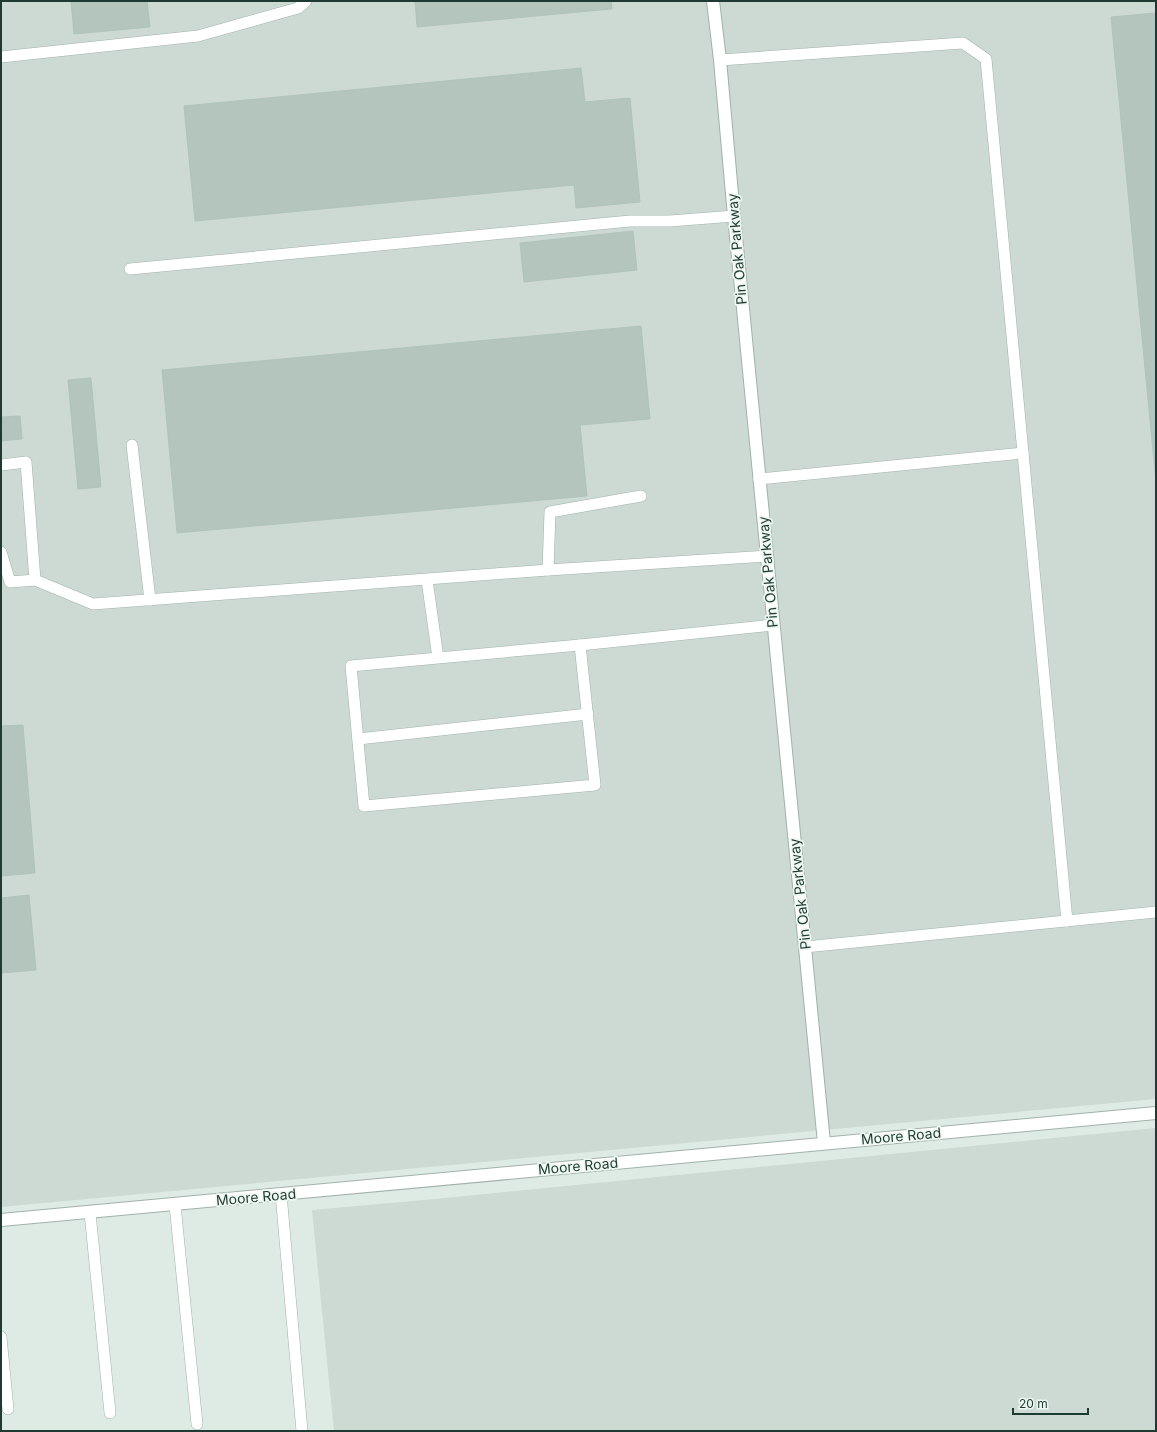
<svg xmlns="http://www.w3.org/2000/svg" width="1157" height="1432" font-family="Inter,sans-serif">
<rect width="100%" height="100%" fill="#deeae4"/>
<g fill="#ccdad3">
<path d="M1,1H1156V1099L1,1207Z"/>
<path d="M1156,1128V1431H334L312,1210L435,1199Z"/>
</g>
<g fill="#b3c5bd" stroke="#b0c4bb">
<path d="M71,1H147L150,27L74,34Z"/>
<path d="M415,1H611L612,9L417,27Z"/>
<path d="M1156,13V482L1111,17Z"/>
<path d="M581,68L585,102L630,98L640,202L576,208L574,185L195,221L184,106Z"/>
<path d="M633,231L637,270L524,282L520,243Z"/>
<path d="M641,326L650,419L580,425L587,496L177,533L162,370Z"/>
<path d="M91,378L101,487L78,489L68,380Z"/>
<path d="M20,416L22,439L1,441V417Z"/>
<path d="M23,725L35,873L1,876V726Z"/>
<path d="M29,895L36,970L1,973V898Z"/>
</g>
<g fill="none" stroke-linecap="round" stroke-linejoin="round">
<g stroke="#a1b2ab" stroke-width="12">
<g id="service">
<path d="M1,57L198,36L298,8L306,1"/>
<path d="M720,60L963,43L986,59L1067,921"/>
<path d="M130,269L630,221H670L734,216"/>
<path d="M132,445L150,600"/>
<path d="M1,465L26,462L35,580L10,582L1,552"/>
<path d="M759,479L1023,453"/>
<path d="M548,570L550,512L641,496"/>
<path d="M35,580L93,604L548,570L767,556"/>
<path d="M427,580L438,658L351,666L364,806L595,785L580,645L438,658"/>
<path d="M580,645L773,625"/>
<path d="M358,739L588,714"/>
<path d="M805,947L1156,912"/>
<path d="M281,1194L302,1431"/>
<path d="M175,1205L197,1424"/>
<path d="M90,1213L110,1413"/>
<path d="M1,1337L8,1409"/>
</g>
</g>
<g stroke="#a1b2ab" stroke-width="14">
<g id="tertiary">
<path d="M713,1L720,60L734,216L824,1143"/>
<path d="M1,1220L1156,1113"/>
</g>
</g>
<use href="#service" stroke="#fff" stroke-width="11"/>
<use href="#tertiary" stroke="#fff" stroke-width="12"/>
</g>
<g text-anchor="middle" stroke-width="3.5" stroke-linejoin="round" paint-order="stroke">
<g font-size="14" fill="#1f3a32" stroke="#eef7f2">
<text transform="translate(737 249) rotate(-95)" y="5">Pin Oak Parkway</text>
<text transform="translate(768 572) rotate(-95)" y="5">Pin Oak Parkway</text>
<text transform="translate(800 894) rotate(-96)" y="5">Pin Oak Parkway</text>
<text transform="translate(901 1136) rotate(-5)" y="5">Moore Road</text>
<text transform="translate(578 1166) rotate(-5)" y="5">Moore Road</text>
<text transform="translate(256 1197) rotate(-5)" y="5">Moore Road</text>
</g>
</g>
<rect width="1157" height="1432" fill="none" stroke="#1f3a32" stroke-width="4"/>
<path d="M1013 1408v6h75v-6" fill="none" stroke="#1f3a32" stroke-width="2"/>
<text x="1019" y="1408" font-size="12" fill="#1f3a32" stroke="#eef7f2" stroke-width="3" paint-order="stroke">20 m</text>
</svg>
